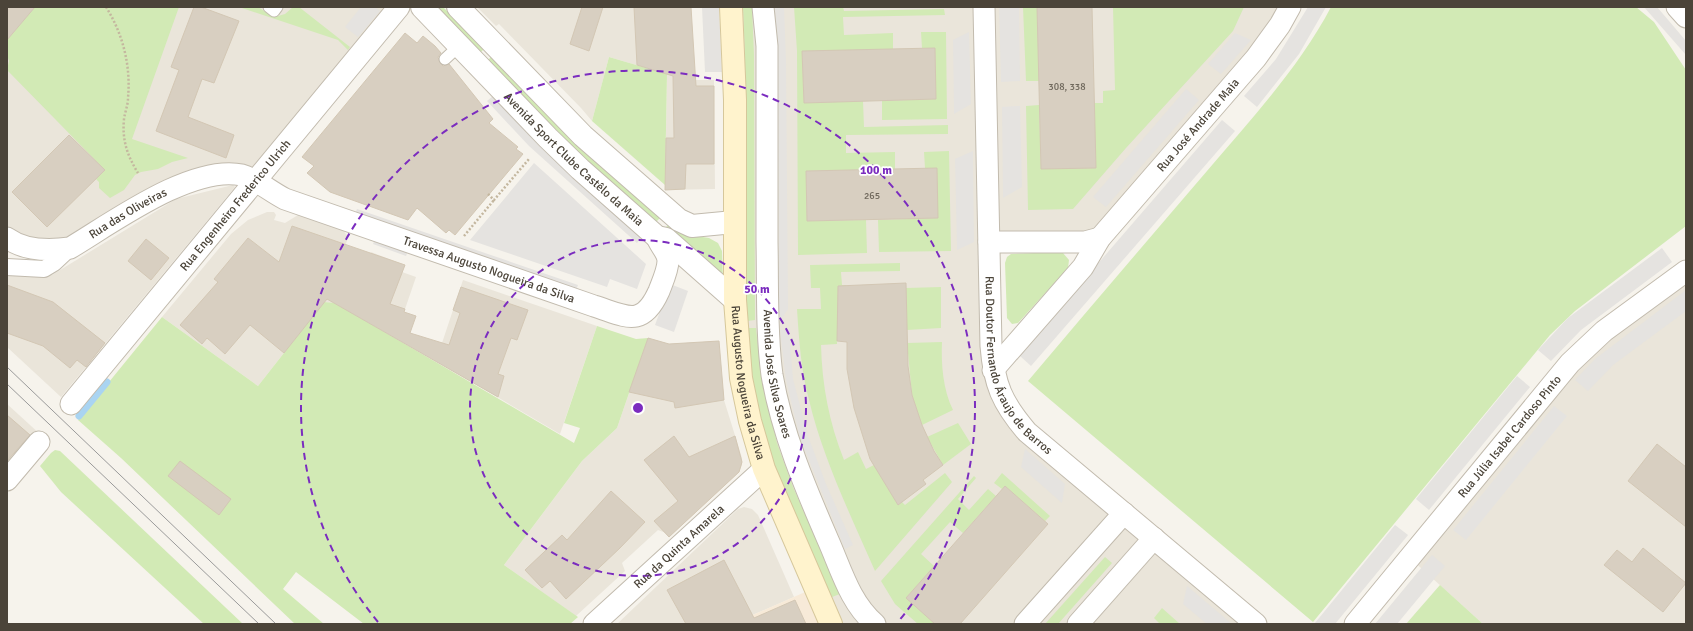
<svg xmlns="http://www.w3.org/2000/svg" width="1693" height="631" font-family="Signika,sans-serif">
<rect width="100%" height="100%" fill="#f6f3ec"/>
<g fill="#eae5da">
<path d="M7,7H397L256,177L227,170L50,248L7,234Z"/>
<path d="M477,7H691L695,80H714L715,189L665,190L667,74L609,57L592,121L581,108L499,24L496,26Z"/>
<path d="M733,7H1287L1099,235L987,240L1000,401L1253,624H834L766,467L744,377Z"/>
<path d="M233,185L235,187L61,397L7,347V273L52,275L176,199Z"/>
<path d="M267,212H274L276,215L274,220L285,223L298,215L343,230L348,237L345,247L369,257L371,252L405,265L402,272L416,277L404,312L324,302L258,386L162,317L231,234L248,220Z"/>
<path d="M1686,273V624H1483L1411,559L1556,382Z"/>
<path d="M463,280L597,326L560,434L436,361Z"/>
<path d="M648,338L669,344L719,341L724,400L742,458V465L739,472L671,535L658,530L622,563L625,571L576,616L504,565L582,461L617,428Z"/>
<path d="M7,404L42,436L7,478Z"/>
<path d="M744,507L752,509L758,515L794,597L732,624H617L738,509Z"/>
</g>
<path fill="#f7ead8" d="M812,589L827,624H732Z"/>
<g fill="#d2eab5">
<path d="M35,7H179L132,139L188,158L172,162L158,169L141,172L135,175L124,190L110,198L99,188V182L96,179L105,170L7,70L9,61L7,55V40Z"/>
<path d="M239,7H258L272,16H278L285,14L293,7H299L350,47L348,50L338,40Z"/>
<path d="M436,7H443L484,49L480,53Z"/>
<path d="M743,7H752L754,55L755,320L747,321L745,56Z"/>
<path d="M794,7H843L844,11L944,9L945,15L843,17L844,35L893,33V49L802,52L804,103L863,101L864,127L948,125V134L846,135V153L895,152V169L806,171L807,221L866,220L867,253L798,255L797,51Z"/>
<path d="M1023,7H1037L1039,81H1026Z"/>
<path d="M1113,7H1244L1233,31L1126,148L1073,209L1028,210L1026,106L1039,105L1041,169L1096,168L1094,103H1103V91L1115,90Z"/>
<path d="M1331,7H1636L1654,22L1686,70V226L1575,311L1550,335L1313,622L1028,381C1087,311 1147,241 1207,171C1251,119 1299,68 1331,7Z"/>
<path d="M921,32H946L947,119L882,120V101L936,99L935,48H922Z"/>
<path d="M491,57L661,217L655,223L563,139L487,61Z"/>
<path d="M609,57L667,74L665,185L592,121Z"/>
<path d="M949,151L951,251L879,252L878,220L938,218L925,168L924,152Z"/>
<path d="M669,224L684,234L709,238L718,243L722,251L723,281L663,230Z"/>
<path d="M1059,252L1063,253L1069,260L1068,268L1018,323L1012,324L1007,318L1005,263L1007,257L1011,254Z"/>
<path d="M900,263V271L841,272L842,285H846L847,328L837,329V344L821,345C822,385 829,422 844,460L858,452L866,469L874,465L898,505L902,502L905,505L945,473L952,482L875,571C851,516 823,459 809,400C801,370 799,340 797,309H821L820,288H811L810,265Z"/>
<path d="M941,287V328L907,330L906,288Z"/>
<path d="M324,302L335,303L574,443L580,428L564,423L597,326L636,339L648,338L617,428L582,461L504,565L578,617L570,624H364L296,572L283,589L324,624H295L121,458L78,420L162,317L258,386Z"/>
<path d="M747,328H756L761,374L777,443L793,487L840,594L832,597C809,545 782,494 766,439C756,403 750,366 747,328Z"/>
<path d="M942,342C941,364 943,390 953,410L922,425L912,395L907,343Z"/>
<path d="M958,423L971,444L943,465L927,437Z"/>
<path d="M55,450L60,451L243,624H204L61,492L40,466L51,453Z"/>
<path d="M1002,473L1050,516L1045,521L1005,486L1002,489L994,483Z"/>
<path d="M974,476L976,478L958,499L969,510L988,489L996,496L963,533L950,522L921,554L934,566L906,598L935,624H918L895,604L881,581Z"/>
<path d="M1105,557L1112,563L1058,624H1045Z"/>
<path d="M1440,585L1483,624H1406Z"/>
<path d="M1162,608L1180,624H1160L1154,618Z"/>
</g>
<g fill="#e5e3e0">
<path d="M361,7H375L380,11L358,37L345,27Z"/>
<path d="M702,7H719L722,72H705Z"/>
<path d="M775,7H784L786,60L788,309L779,323L778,60Z"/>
<path d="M999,7H1019L1020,81L1001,82Z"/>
<path d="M1308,7H1326L1299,54L1257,107L1244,96L1276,59Z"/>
<path d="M1644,7H1657L1669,21L1686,41V55Z"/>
<path d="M969,32L971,104L954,114L953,40Z"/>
<path d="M1235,33L1251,40L1221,74L1208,64Z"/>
<path d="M1186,89L1199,100L1106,207L1093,197Z"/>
<path d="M493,96L551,156L642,237L637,243L529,146L487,101Z"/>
<path d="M1020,106L1022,187L1003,198L1002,107Z"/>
<path d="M1222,120L1235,131L1031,366L1019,355Z"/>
<path d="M973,151L974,242L957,250L955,159Z"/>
<path d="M534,163L646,264L637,289L610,279L607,287L470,240Z"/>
<path d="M357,209L578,285L575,293L354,217Z"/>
<path d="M376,237L409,248L406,256L373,244Z"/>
<path d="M1662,248L1672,262L1581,330L1551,361L1538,350L1568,318Z"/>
<path d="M670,284L688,291L674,332L655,325Z"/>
<path d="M1686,290V311L1613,365L1588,391L1575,380L1595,359Z"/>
<path d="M780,330H789L793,379L808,436L826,484L853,545L845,549L800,438L786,380Z"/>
<path d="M1517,376L1530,387L1429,510L1416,499Z"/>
<path d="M1554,406L1567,416L1466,540L1453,530Z"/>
<path d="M1025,449L1065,484L1062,503L1021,467Z"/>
<path d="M1395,525L1408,535L1335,624H1316L1315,623Z"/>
<path d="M1432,555L1445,566L1397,624H1375Z"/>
<path d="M1187,586L1232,624H1207L1183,604Z"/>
</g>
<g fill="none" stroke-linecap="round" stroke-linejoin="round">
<path stroke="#a9d4f2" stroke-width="7" d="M79,416L107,382"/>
</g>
<g fill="#d8cfc1" stroke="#d3c7b4">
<path d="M7,7H35L7,40Z"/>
<path d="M194,7H201L239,21L214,83L202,79L188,117L234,135L226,158L156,131L179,70L171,67Z"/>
<path d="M582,7H603L589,51L570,44Z"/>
<path d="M634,7H691L696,86H714V164H686L685,189L665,190L666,138H674L673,76L637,65Z"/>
<path d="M1037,7H1092L1096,168L1041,169Z"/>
<path d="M405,33L417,43L423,36L435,46L441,53L438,57L440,63L443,66L449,64L493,119L489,123L518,147L516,149L523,154L455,235L449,230L446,233L417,208L408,220L330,192L307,173L314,166L302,157Z"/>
<path d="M935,48L936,99L804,103L802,51Z"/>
<path d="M69,135L105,170L47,227L12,192Z"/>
<path d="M937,168L938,218L807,221L806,171Z"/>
<path d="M292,226L405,265L390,304L405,309L404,312L416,316L410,333L449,345L460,313L453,310L461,287L528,310L517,340L511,338L498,374L504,376L498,397L327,299L284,353L250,325L225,354L207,338L202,344L180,325L218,282L214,279L248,238L279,262Z"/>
<path d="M146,239L169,258L151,280L128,261Z"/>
<path d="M906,283L908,366L912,395L922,425L934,451L943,465L923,480L926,484L898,505L870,459L854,408L847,369V342L837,341L838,286Z"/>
<path d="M7,285L53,302L105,343L86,367L77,360L70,368L43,346L7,333Z"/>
<path d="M648,338L669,344L719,341L724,400L675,408L674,402L629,392Z"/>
<path d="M7,415L30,435L7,461Z"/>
<path d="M674,436L689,457L735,436L742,462L739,472L669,537L654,521L678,501L644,460Z"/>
<path d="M1657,444L1686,467V527L1628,481Z"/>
<path d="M180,461L231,499L219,515L168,476Z"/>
<path d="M1005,486L1048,524L960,624H935L906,598Z"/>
<path d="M611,491L645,522L620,548L566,599L550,581L542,588L525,570L562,535L567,540Z"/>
<path d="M1643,548L1686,583L1663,612L1604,565L1617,550L1632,562Z"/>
<path d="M724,560L754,618L795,600L806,624H686L667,590Z"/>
</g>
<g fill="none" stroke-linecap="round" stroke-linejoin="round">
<g stroke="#c2bbae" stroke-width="13">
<g id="service">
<path d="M269,7L274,11L277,7"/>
<path d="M445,59L459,46"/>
</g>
</g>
<g stroke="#c2bbae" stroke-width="18">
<path id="pedestrian" d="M7,267L44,269L54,263L70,248"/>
</g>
<g stroke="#c2bbae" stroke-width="23">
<g id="minor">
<path id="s1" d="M763,7L767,46C767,112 767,177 767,242C768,286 766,331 772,375C782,433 805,487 828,540C841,569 850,603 875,624"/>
<path id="s2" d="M984,7L991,346C994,384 1002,403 1027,432L1256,624"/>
<path d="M1677,7L1686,17"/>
<path id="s3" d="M7,238C25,251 49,251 70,248C112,223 192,164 242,175C256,179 271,192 285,199L594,306C626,316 642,329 659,291C662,283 668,270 668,261C668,252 659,245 657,237"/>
<path d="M989,242H1085L1100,238"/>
<path id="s4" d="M993,370L1083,267L1100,238L1256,58L1280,25L1290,7"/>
<path id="s5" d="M71,404L399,7"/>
<path d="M7,480L39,442"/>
<path id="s6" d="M594,624L764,469"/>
<path d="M1025,624L1124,513"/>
<path d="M1078,624L1154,538"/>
<path id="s7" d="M1355,624L1570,363L1604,331L1686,271"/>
</g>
</g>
<g stroke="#c2bbae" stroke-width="24">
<g id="tertiary">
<path id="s8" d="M422,7L548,138L580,169L657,237L666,239L735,300"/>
<path d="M458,7L583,136L679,220L692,226L734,222"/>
</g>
</g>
<g stroke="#d6c79b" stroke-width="24">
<g id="secondary">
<path id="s9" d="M731,7L735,100V300L741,378L750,421L764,469L831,624"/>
</g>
</g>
<g stroke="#c4b79f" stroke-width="2.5" stroke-dasharray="2 2" stroke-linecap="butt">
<path d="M106,7C123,34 131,66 128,98C128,105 125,112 124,119C122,140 127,155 138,173"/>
<path d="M488,194L494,200L529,159"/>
<path d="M464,236L494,200"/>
</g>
<use href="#service" stroke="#fff" stroke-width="11"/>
<use href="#pedestrian" stroke="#fff" stroke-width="16"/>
<use href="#minor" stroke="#fff" stroke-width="21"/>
<use href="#tertiary" stroke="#fff" stroke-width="22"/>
<use href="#secondary" stroke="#fff3cd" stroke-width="22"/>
<g stroke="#9a9a9a" stroke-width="1">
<path d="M7,367L276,624"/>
<path d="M7,384L259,624"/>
</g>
</g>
<g fill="none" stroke="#7b2cbf" stroke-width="2" stroke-dasharray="7 5">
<circle cx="638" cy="408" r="168"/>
<path d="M378 622A337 337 0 1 1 898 622"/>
</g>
<g text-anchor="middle" stroke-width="3.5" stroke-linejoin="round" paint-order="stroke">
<g font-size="10" fill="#6e675b">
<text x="1067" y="90">308, 338</text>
<text x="872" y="199">265</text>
</g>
<g font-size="12" fill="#4b4439" stroke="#fff">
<text dy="4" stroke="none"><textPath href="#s4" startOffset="320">Rua José Andrade Maia</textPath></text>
<text dy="4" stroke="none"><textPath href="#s8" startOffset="215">Avenida Sport Clube Castêlo da Maia</textPath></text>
<text dy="4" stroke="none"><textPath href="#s5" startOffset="258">Rua Engenheiro Frederico Ulrich</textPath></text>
<text dy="4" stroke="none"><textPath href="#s3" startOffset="133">Rua das Oliveiras</textPath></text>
<text dy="4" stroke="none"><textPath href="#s3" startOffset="521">Travessa Augusto Nogueira da Silva</textPath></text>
<text dy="4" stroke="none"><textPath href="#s2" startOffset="367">Rua Doutor Fernando Áraujo de Barros</textPath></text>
<text dy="4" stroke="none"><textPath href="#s1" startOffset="368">Avenida José Silva Soares</textPath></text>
<text dy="4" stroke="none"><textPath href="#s9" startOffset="377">Rua Augusto Nogueira da Silva</textPath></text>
<text dy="4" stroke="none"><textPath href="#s7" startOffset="243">Rua Júlia Isabel Cardoso Pinto</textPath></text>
<text dy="4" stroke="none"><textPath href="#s6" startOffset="115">Rua da Quinta Amarela</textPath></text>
</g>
</g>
<circle cx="638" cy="408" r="6" fill="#7b2cbf" stroke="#fff" stroke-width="2"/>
<g font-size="12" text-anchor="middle" font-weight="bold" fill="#7b2cbf" stroke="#fff" stroke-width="3.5" stroke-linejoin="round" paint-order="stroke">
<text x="876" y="174">100 m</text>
<text x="757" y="293">50 m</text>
</g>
<rect width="1693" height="631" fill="none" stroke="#4b4439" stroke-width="16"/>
</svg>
